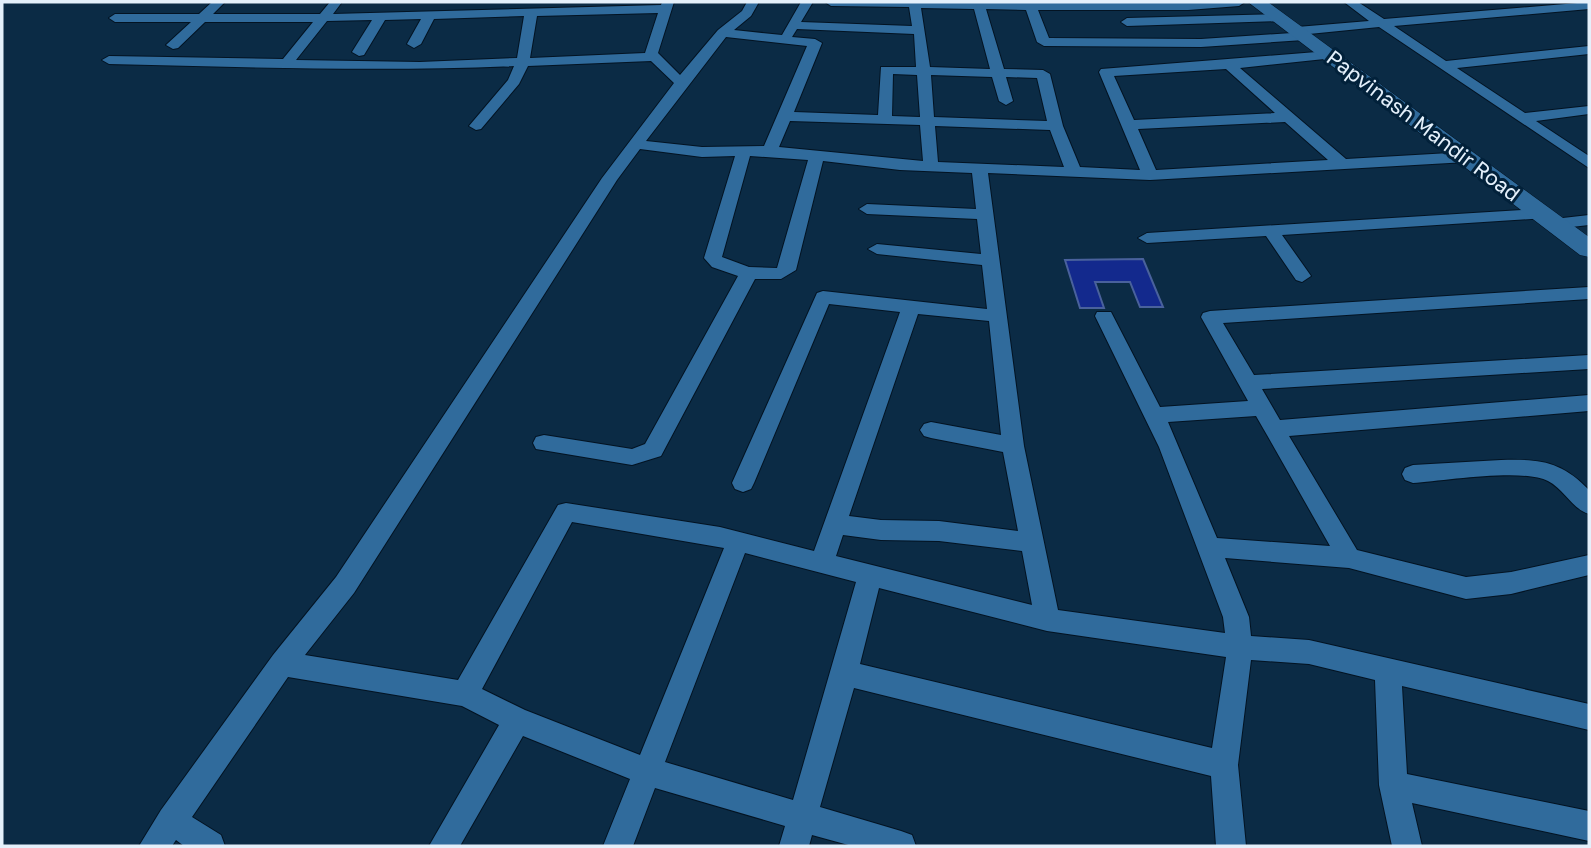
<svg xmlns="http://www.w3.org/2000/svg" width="1591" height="848" font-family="'Golos Text',sans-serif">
<rect width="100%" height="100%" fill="#0b2b45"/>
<path fill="#13298d" stroke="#49619c" stroke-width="2" d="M1143,259L1163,307H1140L1130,282H1095L1104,308H1080L1065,260Z"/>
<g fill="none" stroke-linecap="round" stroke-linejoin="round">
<g stroke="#031322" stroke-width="2">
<g id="street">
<path d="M212,2H225L213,14H320L330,2H342L333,14L661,5L662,2H674L658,53L680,75L718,30L742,11L747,2H759L751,16L734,30L782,35L801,2H813L801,22L912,26L909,7L831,6L825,2H1245L1239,6L1188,10H1038L1049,38L1201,39L1292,33V28L1297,27L1369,21L1344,2H1358L1384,19L1589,2V9L1394,26L1446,61L1589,46V54L1457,68L1525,113L1589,106V114L1536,121L1589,156V168L1379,27L1309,34V39L1304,40L1201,47L1044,46L1037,42L1026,10L986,9L1004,69L1043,70L1050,74L1063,126L1080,167L1140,170L1099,72L1101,69L1329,51L1336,55L1334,58L1240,68L1346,159L1467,152L1475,157L1467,162L1150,180L988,173L1024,446L1058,610L1225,633L1223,617L1159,447L1095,316L1097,312H1111L1160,407L1248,401L1201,317L1203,313L1210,311L1589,287V299L1223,323L1254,375L1589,355V369L1262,389L1280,420L1589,395V411L1289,436L1357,550L1466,577L1511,572L1589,555V575L1511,594L1466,599L1349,568L1225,558L1249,617L1251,636L1309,640L1589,704V730L1402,686L1407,774L1589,811V841L1412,803L1422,846H1392L1379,785L1375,680L1309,664L1251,660L1238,765L1246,846H1216L1211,776L854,688L820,807L901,831L912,835L916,846H852L812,835L809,846H779L785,826L655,788L633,846H603L630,779L523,736L460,846H429L499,725L462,706L288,677L192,817L221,835L225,846H184L176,840L172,846H139L161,810L273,655L336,577L602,178L674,83L651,61L528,66L519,84L481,129L476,130L469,126L508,80L514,66C378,72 245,67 109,64L102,60L109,56L283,59L313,22H205L178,48L173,49L166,45L191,22H115L109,18L115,14H199ZM921,8L974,9L990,69L930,67ZM658,13L645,53L530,58L537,16ZM524,16L517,58L420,62L296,60L327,21L372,20L352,52L359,56L364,55L385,20L421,19L407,44L414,48L421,44L434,19ZM797,29L914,34L916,67H881L878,115L794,112L822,43L815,39L792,37ZM726,37L807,46L764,146L702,147L646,141ZM1226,69L1275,113L1134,120L1114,76ZM893,74L917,75L920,117L892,116ZM931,75L992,77L999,101L1006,105L1013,101L1006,77L1037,78L1047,121L934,117ZM790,121L920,125L923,161L779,147ZM1285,122L1328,160L1156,170L1138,129ZM935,126L1050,130L1064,167L938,162ZM640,149L702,157L735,156L704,258L712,267L738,276L645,444L632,449L544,435L536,437L533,443L536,449L632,465L661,456L755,279H781L796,270L823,161L900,170L972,173L976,209L867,204L859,209L867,214L977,219L981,254L877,244L868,249L877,254L982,265L987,309L823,291L817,293L732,483L735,489L743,492L751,489L754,483L829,304L900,312L814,551L720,527L566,503L558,505L458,680L305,655L354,593L617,180ZM750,156L808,160L777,268L749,267L722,257ZM918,314L989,321L1001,435L931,422L924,424L920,430L924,436L931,438L1003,452L1018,531L939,521L881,520L849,516ZM1256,416L1267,435L1330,546L1217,538L1168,422ZM572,522L724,548L640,755L525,710L482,689ZM843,535L881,540L939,541L1022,551L1032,605L836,556ZM745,553L856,582L793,800L665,762ZM879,588L1047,631L1226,657L1212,748L860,664Z"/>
<path d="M1279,14L1285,18L1283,21L1127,26L1121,22L1127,18Z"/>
<path d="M1540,209L1546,210L1548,214L1546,218L1282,235L1311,276L1302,282L1296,280L1266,236L1147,243L1138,238L1147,233Z"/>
<path d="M1589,215V225L1554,229L1546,224L1554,219Z"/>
<path d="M1501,460C1540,459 1561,461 1589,490V514C1572,509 1564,489 1548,481C1523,468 1443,481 1413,483L1405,480L1402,474L1405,468L1413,465Z"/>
</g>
</g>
<g stroke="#031322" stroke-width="1">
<path id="secondary" d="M1248,2H1268L1589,237V257L1580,255Z"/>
</g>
<use href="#street" fill="#306b9c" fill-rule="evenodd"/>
<use href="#secondary" fill="#306b9c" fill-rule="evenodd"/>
</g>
<g text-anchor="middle" stroke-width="6" stroke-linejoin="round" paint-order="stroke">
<g font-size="21" fill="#e4f0fb" stroke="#02213a">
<text transform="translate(1423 126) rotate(37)" y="7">Papvinash Mandir Road</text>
</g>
</g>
<rect width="1591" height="848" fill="none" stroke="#e4f0fb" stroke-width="7"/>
</svg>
